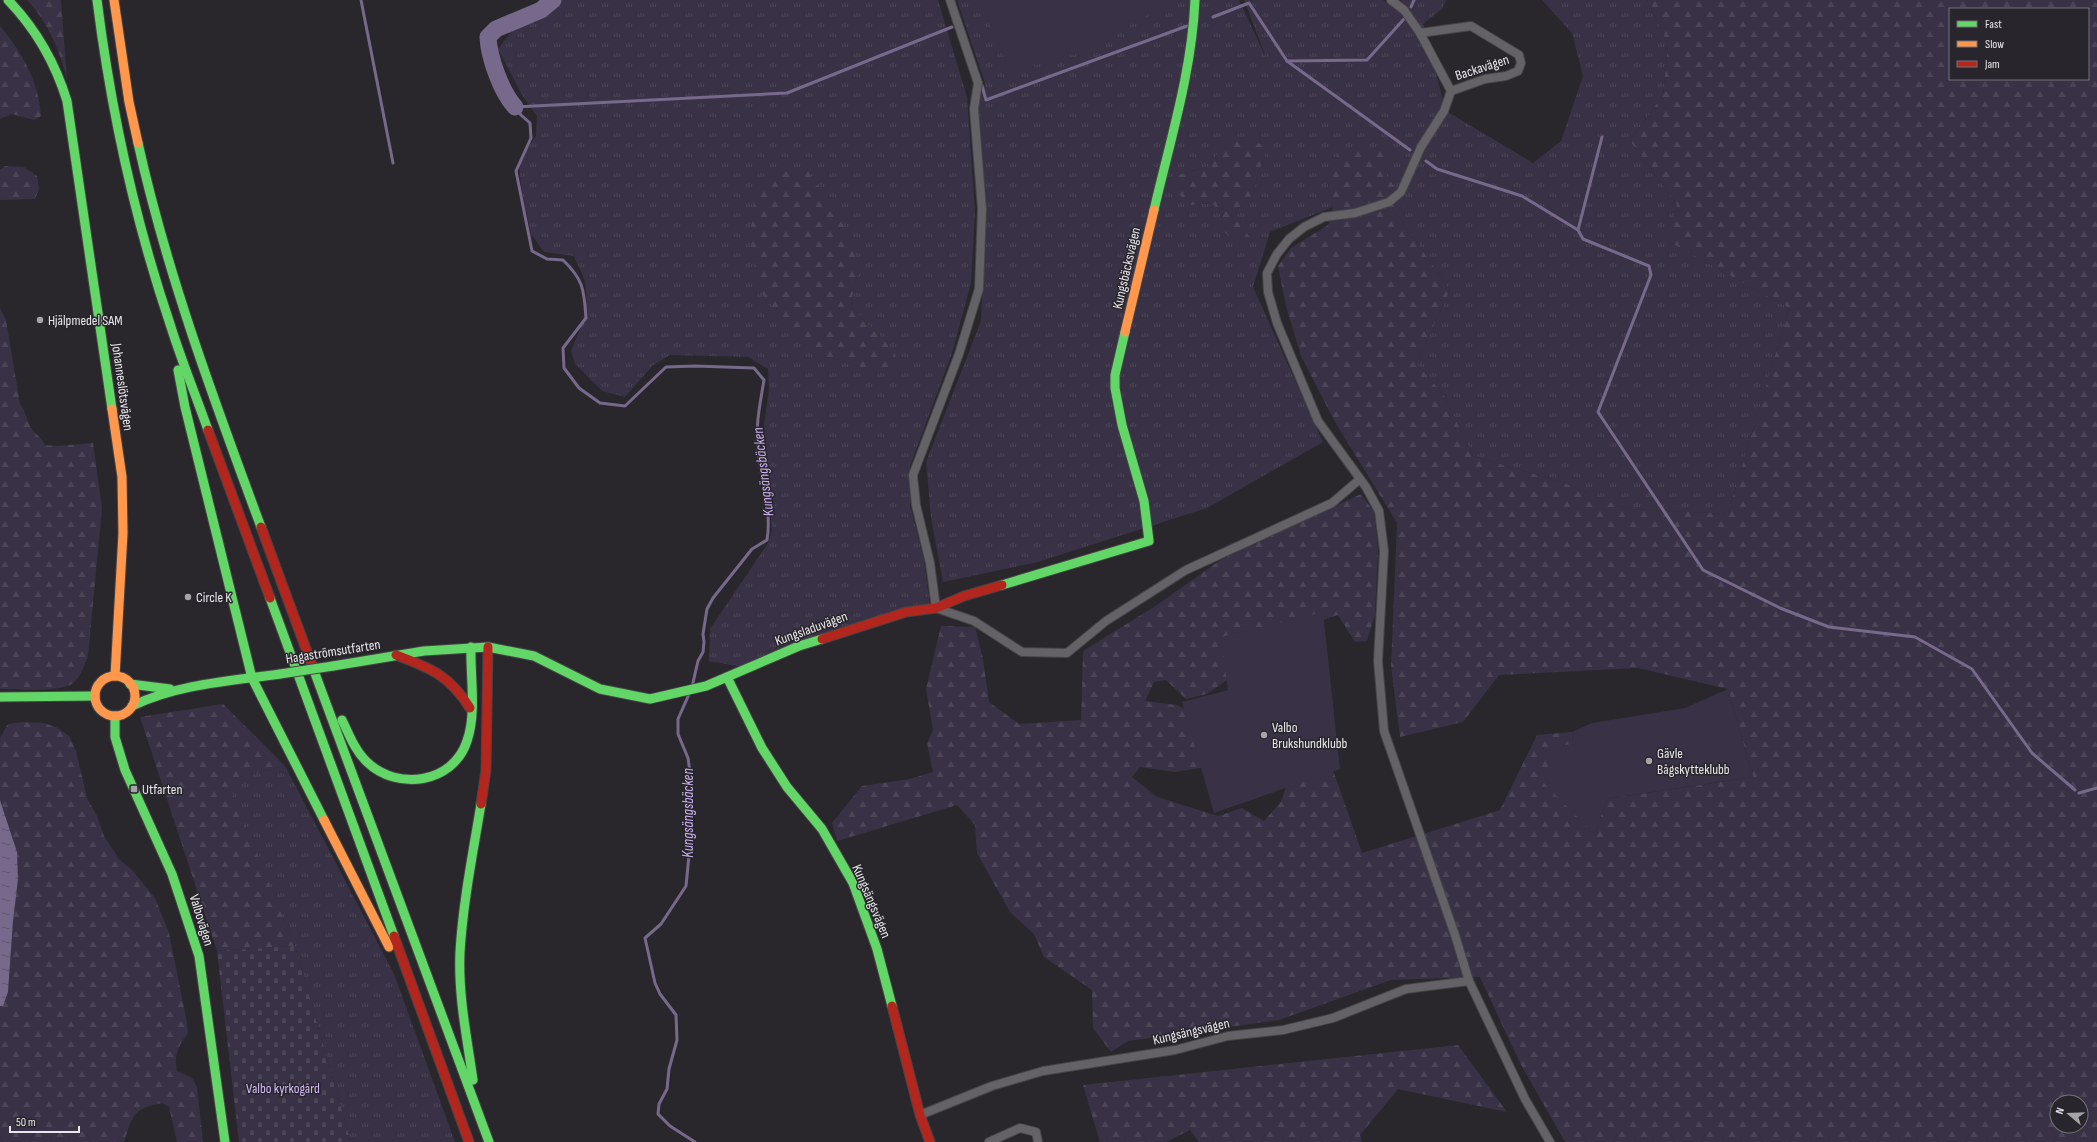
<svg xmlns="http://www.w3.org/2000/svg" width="2097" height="1142" font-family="'Sofia Sans Condensed',sans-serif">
<defs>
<pattern id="grass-tufts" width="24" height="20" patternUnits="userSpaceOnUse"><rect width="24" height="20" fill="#393145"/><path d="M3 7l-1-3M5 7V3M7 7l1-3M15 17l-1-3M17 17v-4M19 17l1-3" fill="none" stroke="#4c4557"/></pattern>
<pattern id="forest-firs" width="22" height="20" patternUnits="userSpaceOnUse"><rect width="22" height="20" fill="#393145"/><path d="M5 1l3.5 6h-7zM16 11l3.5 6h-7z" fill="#4c4557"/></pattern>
<pattern id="cemetery-stones" width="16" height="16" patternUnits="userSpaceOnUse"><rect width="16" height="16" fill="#393145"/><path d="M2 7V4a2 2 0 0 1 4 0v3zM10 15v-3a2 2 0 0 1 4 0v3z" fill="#4c4557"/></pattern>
<pattern id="water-ripples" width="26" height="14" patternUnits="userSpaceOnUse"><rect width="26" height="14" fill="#77698c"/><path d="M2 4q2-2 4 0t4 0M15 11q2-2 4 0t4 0" fill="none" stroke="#5e5769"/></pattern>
</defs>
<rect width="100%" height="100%" fill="#29272b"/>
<g fill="url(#grass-tufts)" fill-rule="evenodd">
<path d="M556,0H938L967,97L975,212L971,283L952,353L910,466V505L924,560L930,606L742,667L709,661L710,629L768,543L772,530L764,425L769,390L768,369L748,357L670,355L652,366L625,397L602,391L575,364L571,351C581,328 590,307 585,282C583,274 577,264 574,256L544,252L531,234L521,186L519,161L536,136L537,116L522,95L498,49L511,32L539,15ZM806,168L822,194L860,267L854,286L851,307L891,347L862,368L827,357Z"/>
<path d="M957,0H1239L1267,60L1244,0H1383L1396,9L1402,0H1446L1442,9L1423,24L1446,111L1533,163L1561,141L1583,76L1572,33L1542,0H1647L1668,44L1663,95L1630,141L1677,204L1669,241L1789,308L1728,514L1628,509L1561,482L1473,456L1444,395L1416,363L1450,290L1397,214L1404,198L1385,174L1328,183L1333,207L1270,232L1253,287L1323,442L1207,508L1038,562L943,582L931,518L926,462L981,321L986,202L978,107L985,83ZM1265,157L1257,175L1254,193L1235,212L1245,232L1218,225L1222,213L1212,203L1191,205L1178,175L1209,166Z"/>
<path d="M285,766L394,974L455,1142H351L295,946L226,780Z"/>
</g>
<g fill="url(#forest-firs)" fill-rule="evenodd">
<path d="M27,0H61L67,80C60,51 48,22 27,0Z"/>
<path d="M1647,0H2097V1142H1565L1520,1063L1480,977L1391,980L1279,1020L1128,1041L1111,1052L1093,1028L1092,990L1044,957L1034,934L1010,912L977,853L975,825L957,805L837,841L832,823L862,786L910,779L933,772L927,743L933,730L926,689L941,626L975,627L983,659L989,702L1019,724L1081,720L1083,651L1157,605L1222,559L1361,494L1374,512L1378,549L1375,614L1367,641L1355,642L1338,615L1304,626L1207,694L1186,699L1166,680L1154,682L1145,701L1177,705L1204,721L1206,767L1175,772L1140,767L1132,777L1157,797L1218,816L1242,808L1264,821L1281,802L1287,784L1333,770L1362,853L1500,810L1537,735L1572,732L1573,744L1595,834L1606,799L1753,777L1728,689L1638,668L1499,675L1463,722L1400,737L1391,667L1397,523L1335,422L1301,356L1286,306L1278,266L1291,248L1328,225L1333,207L1328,183L1339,152L1394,151L1385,174L1404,198L1397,214L1450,290L1416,363L1444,395L1473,456L1561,482L1628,509L1728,514L1789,308L1668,241L1677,204L1630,141L1663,95L1668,44ZM1950,9H2088V79H1950ZM2057,1102H2081V1126H2057Z"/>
<path d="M0,26C22,52 39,82 41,116L34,120L12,114L0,119Z"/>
<path d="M1228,138L1254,141L1264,146L1265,157L1257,175L1254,193L1235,212L1245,232L1250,237L1248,246C1236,243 1226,235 1218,225L1221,213L1212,203L1191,205L1173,189L1178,175L1209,166Z"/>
<path d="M5,166L24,167L37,176L39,189L35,199L0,200V170Z"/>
<path d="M777,168H806L847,231L860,267L854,286L851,307L891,347L902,368H862L827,357L793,334L759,289L750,241L754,198Z"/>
<path d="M0,308L6,320L20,404C25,411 26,417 29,424C33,433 42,437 45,445L58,446L93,443L102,508L88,656C84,666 81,676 73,683C61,693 17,689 0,689Z"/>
<path d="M223,704L285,766L227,780L295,946L217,951L140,717Z"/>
<path d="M22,722L43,723L56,727L69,736L76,751L87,798L97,816L104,836L119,859L133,871L155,898L169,933L187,1023L188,1033C179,1045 173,1056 177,1071L192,1078L197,1087L203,1142H177L169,1107L162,1103C132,1109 133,1115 124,1142H0V1006H3L8,992L13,921L18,879L17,852L0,799V738L8,724Z"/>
<path d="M1458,1045L1507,1112L1398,1089L1360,1135L1362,1142H1199L1190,1130L1166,1142H1100L1083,1085Z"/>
</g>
<path fill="url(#cemetery-stones)" d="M295,946L351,1142H239L217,951Z"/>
<g fill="#393145">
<path d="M979,0H1161L1164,6L1082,52L1011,72Z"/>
<path d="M1323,612L1340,769L1214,813L1182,702L1228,690L1221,637Z"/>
<path d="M1728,689L1753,777L1606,799L1595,835L1542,781L1557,746L1573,744L1572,732L1592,723L1685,708Z"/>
</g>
<path fill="url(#water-ripples)" d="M0,800L17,852L18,879L13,921L8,992L3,1006H0Z"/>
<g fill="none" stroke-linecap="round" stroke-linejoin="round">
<g stroke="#77698c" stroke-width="3">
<path d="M361,0L393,163"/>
<path d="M1411,7L1414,0"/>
<path d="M1213,17L1249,3L1287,61L1410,150"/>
<path d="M1287,61L1367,60L1404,19"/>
<path d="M981,82L986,100L1187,26"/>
<path d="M1426,161L1437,169L1522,196L1578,230L1583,239L1649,266L1651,275L1598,412L1703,570L1780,608L1829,627L1915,637L1972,669L2032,753L2075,790"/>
<path d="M1578,230L1602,137"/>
<path d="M692,687L698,661L703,652L704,642L703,634L707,609L713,598L752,549L767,540C772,511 761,480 758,451C755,427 760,404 764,380L754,368L695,366L666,367L625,406L600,403L579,388L564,368L563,348L586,318C584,291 584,280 563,260L547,259L532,251L516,171L531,138L530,123L521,115L515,107L787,93L952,27"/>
<path d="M690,692L678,719V734L688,758L691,779L688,807L691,835L686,886L661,924L645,938L655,983L660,994L676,1015L677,1040L669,1069L667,1089L659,1104L658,1114L670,1126L695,1142"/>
<path d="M2079,793L2097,788"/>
</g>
<path stroke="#77698c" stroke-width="17" d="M515,107C501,91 489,58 488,37L496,29L541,10L553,0"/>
<g stroke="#454446" stroke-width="10">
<g id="street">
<path d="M950,0L978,83L974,109L982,209L979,289L959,354L913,475L916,505L930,563L936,608L974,621L1022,652L1067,653L1106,621L1186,570L1332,503L1360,479"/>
<path d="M1391,0L1404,10L1420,33L1451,91L1444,111L1421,147L1401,192L1389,202L1355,213L1324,217L1304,227L1289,239L1277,254L1267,273L1268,292L1277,323L1318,421L1366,487L1379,511L1384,551L1378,661L1384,731L1455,935L1469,981L1525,1099L1550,1142"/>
<path d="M1420,33L1471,26L1519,55L1521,63L1518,71L1506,76L1485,79L1451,91"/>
<path d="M920,1115L992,1086L1043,1071L1175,1050L1228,1036L1283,1030L1333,1018L1406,989L1469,981"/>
<path d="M989,1142L1020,1128L1036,1132L1038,1142"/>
</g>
</g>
<g stroke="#454446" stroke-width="11">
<g id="fast">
<path d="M8,0C36,29 55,62 67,101L112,409"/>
<path d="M97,0C111,111 135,221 171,327C182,362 196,396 208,430"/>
<path d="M138,143C167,274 214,400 261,527"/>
<path d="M1154,210C1170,141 1192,71 1195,0"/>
<path d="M178,370L185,407L252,678L324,820"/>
<path d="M1002,585L1149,541L1144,501L1122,425L1115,388V375L1125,332"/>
<path d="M270,598L394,936"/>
<path d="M333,666L424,651L488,647L534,656L600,689L650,699L706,686L799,646L822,639"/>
<path d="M313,668L489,1142"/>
<path d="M727,677L762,748L787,787L822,829L853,883L877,949L892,1006"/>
<path d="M130,684L170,689"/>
<path d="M0,697L95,696"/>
<path d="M132,706C178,684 230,681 280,674"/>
<path d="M115,716V737L125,770L172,874L199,956L225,1142"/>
<path d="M342,720C349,734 355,751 367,762C397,791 453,784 467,741C477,712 470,677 471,647"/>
<path d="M473,1080C467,1038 458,995 460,952C463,902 473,853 481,804"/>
</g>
</g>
<g stroke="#454446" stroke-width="11">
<g id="slow">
<path d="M114,0L129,102L138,143"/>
<path d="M1125,332L1154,210"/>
<path d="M112,409L122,477L123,533L115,676"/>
<circle cx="115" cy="696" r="20"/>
<path d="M324,820L389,947"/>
</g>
</g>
<g stroke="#454446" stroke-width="11">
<g id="jam">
<path d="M208,430L270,598"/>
<path d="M261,527L313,668"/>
<path d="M822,639L906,612L936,608L964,596L1002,585"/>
<path d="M396,655C431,668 450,676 470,708"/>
<path d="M481,804L486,770L488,647"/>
<path d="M394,936L469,1142"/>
<path d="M892,1006L920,1115L930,1142"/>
</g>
</g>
<use href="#street" stroke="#646266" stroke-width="8"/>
<use href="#fast" stroke="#63d668" stroke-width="9"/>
<use href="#slow" stroke="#ff974d" stroke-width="9"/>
<use href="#jam" stroke="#b3261e" stroke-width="9"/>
<g stroke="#454446" stroke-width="11" stroke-linecap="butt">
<path id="fast-bridge" d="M280,674L333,666"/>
</g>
<use href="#fast-bridge" stroke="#63d668" stroke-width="9"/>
</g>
<g fill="#a6a4a8" stroke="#28262c" stroke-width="1.5">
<circle cx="40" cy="320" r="4"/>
<circle cx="188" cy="597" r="4"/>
<circle cx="1264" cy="735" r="4"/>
<circle cx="1649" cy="761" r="4"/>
<rect x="130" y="785" width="8" height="8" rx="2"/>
</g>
<g text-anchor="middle" stroke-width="3" stroke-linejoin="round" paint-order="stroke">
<g font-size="14" fill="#e9e7eb" stroke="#28262c">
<text transform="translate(1482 67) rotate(-18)" y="5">Backavägen</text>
<text transform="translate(1126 268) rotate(-77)" y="5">Kungsbäcksvägen</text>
<text transform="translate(123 387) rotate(82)" y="5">Johanneslötsvägen</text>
<text transform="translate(811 628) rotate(-20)" y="5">Kungsladuvägen</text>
<text transform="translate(333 651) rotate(-9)" y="5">Hagaströmsutfarten</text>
<text transform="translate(872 901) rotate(67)" y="5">Kungsängsvägen</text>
<text transform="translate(202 920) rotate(73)" y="5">Valbovägen</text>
<text transform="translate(1191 1031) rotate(-13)" y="5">Kungsängsvägen</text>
</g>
<g font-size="14" fill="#e9e7eb" stroke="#28262c" text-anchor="start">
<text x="48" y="325">Hjälpmedel SAM</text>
<text x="196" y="602">Circle K</text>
<text x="1272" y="732">Valbo<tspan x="1272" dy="16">Brukshundklubb</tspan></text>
<text x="1657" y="758">Gävle<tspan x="1657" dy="16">Bågskytteklubb</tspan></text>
<text x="142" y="794">Utfarten</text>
</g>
<g font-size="14" fill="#d2b9f7" stroke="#28262c">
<text x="283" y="1093">Valbo kyrkogård</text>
</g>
<g font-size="15" font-style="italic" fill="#cbb2ef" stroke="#28262c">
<text transform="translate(763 472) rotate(-97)" y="5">Kungsängsbäcken</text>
<text transform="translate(688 813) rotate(-90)" y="5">Kungsängsbäcken</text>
</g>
</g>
<rect x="1949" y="8" width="140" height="72" fill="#28262c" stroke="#757378"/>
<rect x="1957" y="21" width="20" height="6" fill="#63d668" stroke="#757378"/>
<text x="1985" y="28" font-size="12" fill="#e9e7eb">Fast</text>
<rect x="1957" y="41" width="20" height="6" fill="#ff974d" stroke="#757378"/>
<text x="1985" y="48" font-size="12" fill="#e9e7eb">Slow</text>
<rect x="1957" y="61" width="20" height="6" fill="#b3261e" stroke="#757378"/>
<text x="1985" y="68" font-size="12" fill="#e9e7eb">Jam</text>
<g transform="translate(2069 1114) rotate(289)"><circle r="19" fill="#28262c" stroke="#757378"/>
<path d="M0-3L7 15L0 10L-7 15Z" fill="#a6a4a8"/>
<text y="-6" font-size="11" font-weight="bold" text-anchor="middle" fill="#e9e7eb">N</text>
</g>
<path d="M10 1126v6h69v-6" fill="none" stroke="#e9e7eb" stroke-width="2"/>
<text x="16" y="1126" font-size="12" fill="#e9e7eb" stroke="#28262c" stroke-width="3" paint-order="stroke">50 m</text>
</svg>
